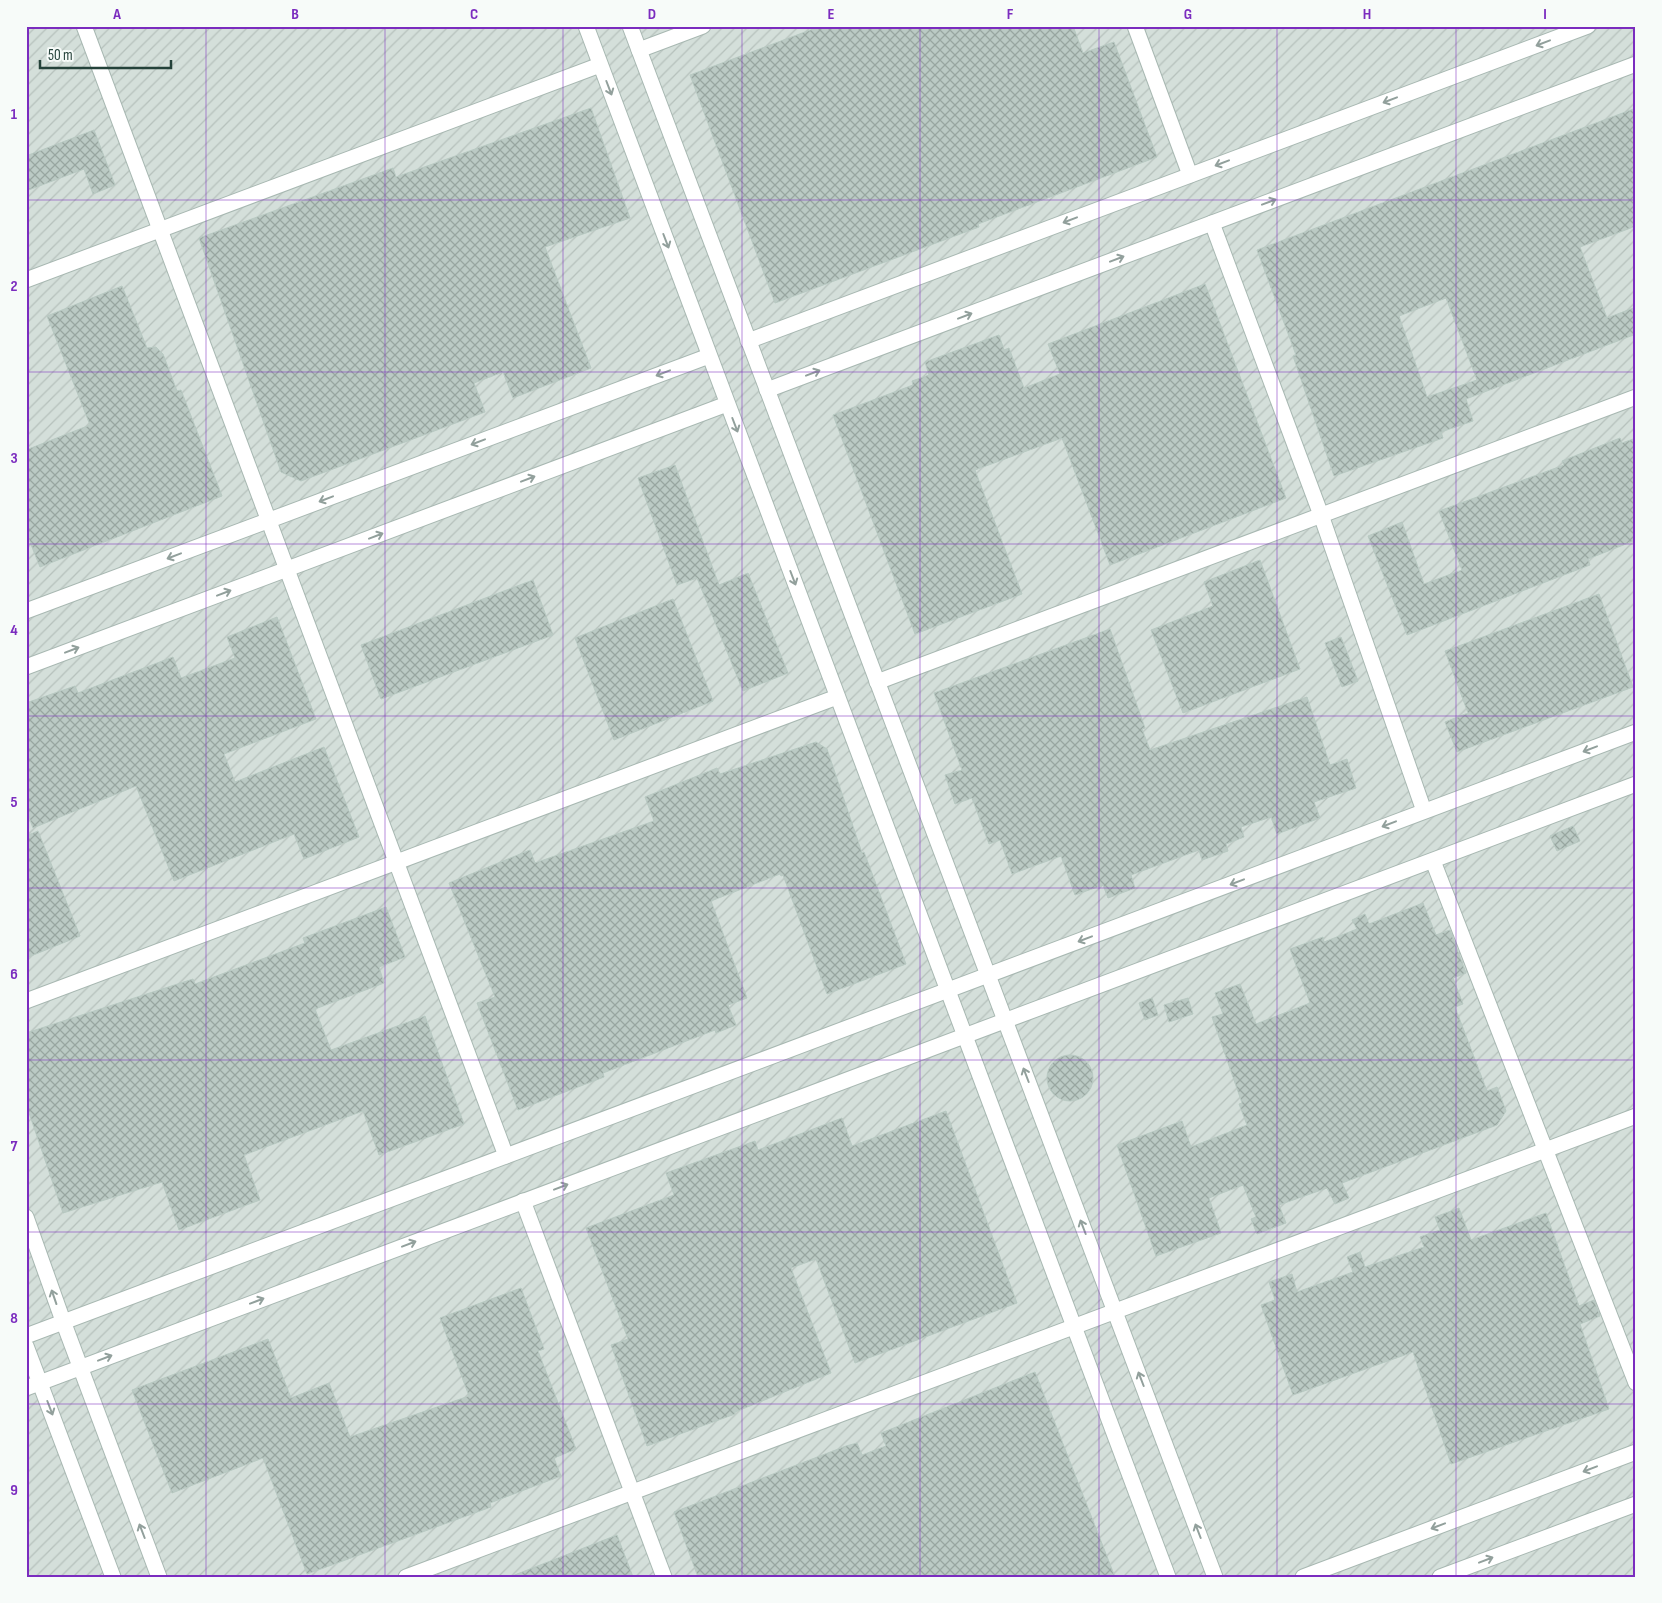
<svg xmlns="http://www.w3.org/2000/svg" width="1662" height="1603" font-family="'Sofia Sans Condensed',sans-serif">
<defs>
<pattern id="industrial-furrows" width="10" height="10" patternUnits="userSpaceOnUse" patternTransform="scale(1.25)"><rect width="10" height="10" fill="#d4dfda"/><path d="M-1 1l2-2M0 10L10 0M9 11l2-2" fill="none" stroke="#b6c1bc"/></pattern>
<pattern id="building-cross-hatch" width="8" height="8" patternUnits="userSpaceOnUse" patternTransform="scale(1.25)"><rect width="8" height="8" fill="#bbcac4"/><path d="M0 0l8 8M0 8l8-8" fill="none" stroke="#98a6a0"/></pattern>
</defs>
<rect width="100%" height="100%" fill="#e6efeb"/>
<rect fill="url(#industrial-furrows)" x="26" y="26" width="1610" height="1551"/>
<g fill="url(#building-cross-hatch)" stroke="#b8c9c2" fill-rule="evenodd">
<path d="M821,26H1073L1083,53L1114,42L1157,157L978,224L979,227L775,303L690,75Z"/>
<path d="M591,108L630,218L545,247L591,368L513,398L503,372L474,383L485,412L301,481L281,472L199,238L393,168L396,177Z"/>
<path d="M1636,108V226L1580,247L1607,318L1636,307V334L1466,399L1473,421L1441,432L1443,438L1334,476L1293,356L1296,355L1257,250ZM1446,298L1477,380L1427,397L1399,316Z"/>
<path d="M94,130L115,185L93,194L84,169L26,191V156Z"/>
<path d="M1205,284L1286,498L1110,565L1062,438L975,470L1022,594L915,634L833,415L913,385L912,381L929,375L925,362L999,335L1004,350L1009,348L1024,388L1060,374L1048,344Z"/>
<path d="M122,286L147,348L156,347L163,354L177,391L181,390L222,496L40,567L26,532V450L90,425L47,316Z"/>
<path d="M1620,438L1622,443L1636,438V540L1588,559L1590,565L1407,635L1368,536L1402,522L1424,584L1462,570L1439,511L1564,465L1562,461Z"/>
<path d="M675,465L719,585L748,573L788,673L743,691L697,578L677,585L638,478Z"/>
<path d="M1260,560L1300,669L1183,713L1151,630L1213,606L1204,582Z"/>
<path d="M533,580L553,635L381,699L361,645Z"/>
<path d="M1599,594L1633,687L1457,752L1445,722L1468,713L1445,651Z"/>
<path d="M673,599L713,701L614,740L575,638Z"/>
<path d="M277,617L316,719L224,754L235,782L324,747L359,837L304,859L294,834L174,881L136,786L33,828L26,809V703L75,686L78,693L173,657L181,678L235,658L227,637Z"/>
<path d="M1110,629L1145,728L1142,729L1150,750L1307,697L1330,765L1347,759L1356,788L1314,802L1320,818L1277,834L1271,817L1241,827L1244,837L1226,844L1228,851L1202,860L1199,850L1131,875L1135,888L1108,898L1103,885L1075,895L1061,856L1012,874L1000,840L989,844L972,798L955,804L945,775L962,770L934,693Z"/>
<path d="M1341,637L1358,681L1342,687L1325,643Z"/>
<path d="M816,742L827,749L862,853L864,852L906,964L827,994L783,875L781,876L780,874L711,901L747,998L728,1005L736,1025L716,1033L715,1030L603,1073L604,1077L518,1110L477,1003L495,997L449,883L530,850L535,863L654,821L645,797L717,768L720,774Z"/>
<path d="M1573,826L1580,841L1557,851L1550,836Z"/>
<path d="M38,831L80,936L26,958V836Z"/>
<path d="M1423,903L1436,935L1450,930L1466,973L1453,978L1463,1004L1455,1007L1487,1091L1497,1087L1506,1111L1497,1125L1342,1183L1349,1198L1335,1204L1327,1188L1279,1205L1286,1223L1257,1234L1251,1219L1256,1217L1243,1185L1209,1198L1221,1233L1156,1256L1117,1145L1182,1121L1191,1147L1247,1125L1239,1104L1242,1103L1212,1017L1223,1014L1215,993L1240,984L1256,1024L1310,1003L1290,949L1323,937L1324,942L1357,929L1352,920L1365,914L1369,924Z"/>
<path d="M386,907L405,957L379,967L384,983L315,1009L331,1050L425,1016L464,1124L379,1155L363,1111L244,1155L260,1200L179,1230L162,1182L63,1213L26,1104V1033L193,979L195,984L305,943L303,938Z"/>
<path d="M1152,998L1158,1015L1145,1020L1139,1003Z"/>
<path d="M1188,998L1193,1014L1169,1022L1164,1005Z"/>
<circle cx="1070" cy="1078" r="23"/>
<path d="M946,1111L1017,1303L855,1363L816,1259L791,1268L831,1373L735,1412V1414L647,1446L611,1345L628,1339L586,1228L674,1195L666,1173L755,1141L758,1150L842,1118L852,1146Z"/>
<path d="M1459,1208L1471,1240L1546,1213L1579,1306L1594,1300L1600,1316L1580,1324L1609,1409L1451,1464L1413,1352L1293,1395L1261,1305L1275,1300L1269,1282L1292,1274L1297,1292L1353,1272L1347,1257L1360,1252L1365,1267L1424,1247L1420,1237L1440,1230L1435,1217Z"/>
<path d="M521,1288L544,1349L538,1351L576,1449L554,1458L561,1476L490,1503L491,1507L307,1574L263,1458L172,1493L132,1390L268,1339L291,1398L329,1383L350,1437L469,1396L440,1318Z"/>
<path d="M1035,1372L1115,1577H698L674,1512L846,1446L857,1443L862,1455L886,1446L881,1433Z"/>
<path d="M617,1535L633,1577H513L512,1576Z"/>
</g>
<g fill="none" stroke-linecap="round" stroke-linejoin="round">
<g stroke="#a8b8b2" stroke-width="17">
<g id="minor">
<path d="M84,26L506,1156"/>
<path d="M586,26L1168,1577"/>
<path d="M630,26L1215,1577"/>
<path d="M1135,26L1190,175"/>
<path d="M639,50L703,26"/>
<path d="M1212,223L1321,515L1424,811"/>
<path d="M26,280L600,65"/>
<path d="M748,341L1588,26"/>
<path d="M767,390L1636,64"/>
<path d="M26,611L709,356"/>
<path d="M26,667L727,404"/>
<path d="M877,682L1636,397"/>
<path d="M1433,861L1636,1383"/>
<path d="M26,1001L837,697"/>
<path d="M523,1201L664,1577"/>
<path d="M26,1217L63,1321L159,1577"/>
<path d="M26,1336L1636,732"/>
<path d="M26,1346L113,1577"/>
<path d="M26,1388L1636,784"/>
<path d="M406,1577L1636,1116"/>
<path d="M1303,1577L1636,1452"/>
<path d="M1440,1577L1636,1504"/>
</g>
</g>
<use href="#minor" stroke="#fff" stroke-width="15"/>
</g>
<defs><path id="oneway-shaft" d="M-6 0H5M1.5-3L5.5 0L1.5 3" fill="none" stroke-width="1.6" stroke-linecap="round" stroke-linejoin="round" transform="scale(1.25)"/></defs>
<g stroke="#92a09c">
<use href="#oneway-shaft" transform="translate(1543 43) rotate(159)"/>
<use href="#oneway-shaft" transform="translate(609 88) rotate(69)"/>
<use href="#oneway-shaft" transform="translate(1390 100) rotate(159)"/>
<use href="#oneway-shaft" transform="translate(1222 163) rotate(159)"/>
<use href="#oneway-shaft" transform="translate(1269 202) rotate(-21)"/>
<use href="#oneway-shaft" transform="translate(1070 220) rotate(159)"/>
<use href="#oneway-shaft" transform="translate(666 241) rotate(69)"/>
<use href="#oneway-shaft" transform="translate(1117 259) rotate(-21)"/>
<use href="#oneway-shaft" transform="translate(965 316) rotate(-21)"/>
<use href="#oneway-shaft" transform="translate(663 373) rotate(159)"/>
<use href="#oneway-shaft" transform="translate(813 373) rotate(-21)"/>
<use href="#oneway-shaft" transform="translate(735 425) rotate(69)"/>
<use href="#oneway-shaft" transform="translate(478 442) rotate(159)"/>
<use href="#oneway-shaft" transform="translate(528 479) rotate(-21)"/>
<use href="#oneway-shaft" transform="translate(326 499) rotate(159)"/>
<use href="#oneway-shaft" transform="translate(376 536) rotate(-21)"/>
<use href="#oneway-shaft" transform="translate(174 556) rotate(159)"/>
<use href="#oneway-shaft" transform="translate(793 578) rotate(69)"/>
<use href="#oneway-shaft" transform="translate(224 593) rotate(-21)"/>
<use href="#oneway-shaft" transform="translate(72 650) rotate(-21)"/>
<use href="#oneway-shaft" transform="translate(1590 749) rotate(159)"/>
<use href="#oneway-shaft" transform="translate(1389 824) rotate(159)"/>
<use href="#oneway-shaft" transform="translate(1237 882) rotate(159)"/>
<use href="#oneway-shaft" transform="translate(1085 939) rotate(159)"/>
<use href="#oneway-shaft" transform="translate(1026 1075) rotate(-111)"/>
<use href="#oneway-shaft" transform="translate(561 1187) rotate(-21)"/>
<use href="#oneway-shaft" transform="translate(1083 1227) rotate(-111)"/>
<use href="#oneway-shaft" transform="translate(409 1244) rotate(-21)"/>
<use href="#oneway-shaft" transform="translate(54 1297) rotate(-109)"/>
<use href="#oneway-shaft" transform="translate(257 1301) rotate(-21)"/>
<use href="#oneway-shaft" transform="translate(105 1358) rotate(-21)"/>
<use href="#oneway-shaft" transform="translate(1141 1379) rotate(-111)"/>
<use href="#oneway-shaft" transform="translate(50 1408) rotate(69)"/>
<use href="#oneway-shaft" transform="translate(1590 1469) rotate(159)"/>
<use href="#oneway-shaft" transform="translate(1438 1526) rotate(159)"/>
<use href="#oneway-shaft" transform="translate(142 1531) rotate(-111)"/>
<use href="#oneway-shaft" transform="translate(1198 1531) rotate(-111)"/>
<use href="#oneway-shaft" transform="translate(1486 1560) rotate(-21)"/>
</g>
<path fill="none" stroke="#7b2cbf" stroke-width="1" stroke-opacity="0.55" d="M206,26V1577M385,26V1577M563,26V1577M742,26V1577M920,26V1577M1099,26V1577M1277,26V1577M1456,26V1577M26,200H1636M26,372H1636M26,544H1636M26,716H1636M26,888H1636M26,1060H1636M26,1232H1636M26,1404H1636"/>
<rect width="1662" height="1603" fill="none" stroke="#f7fbf9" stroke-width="55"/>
<path d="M40 60v8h131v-8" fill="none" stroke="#24423a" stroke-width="2.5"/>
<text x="48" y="60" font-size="15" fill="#24423a" stroke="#f7fbf9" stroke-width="4" paint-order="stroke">50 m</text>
<rect x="28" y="28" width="1606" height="1548" fill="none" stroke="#7b2cbf" stroke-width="2"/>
<g font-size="16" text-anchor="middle" font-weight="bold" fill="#7b2cbf">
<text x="117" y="19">A</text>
<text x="295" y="19">B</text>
<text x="474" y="19">C</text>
<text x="652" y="19">D</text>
<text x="831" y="19">E</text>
<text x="1010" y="19">F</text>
<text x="1188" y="19">G</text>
<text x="1367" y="19">H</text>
<text x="1545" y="19">I</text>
<text x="14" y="119">1</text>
<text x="14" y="291">2</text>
<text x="14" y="463">3</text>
<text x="14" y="635">4</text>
<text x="14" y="807">5</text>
<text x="14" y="979">6</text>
<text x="14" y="1151">7</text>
<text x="14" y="1323">8</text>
<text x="14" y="1495">9</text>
</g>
</svg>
